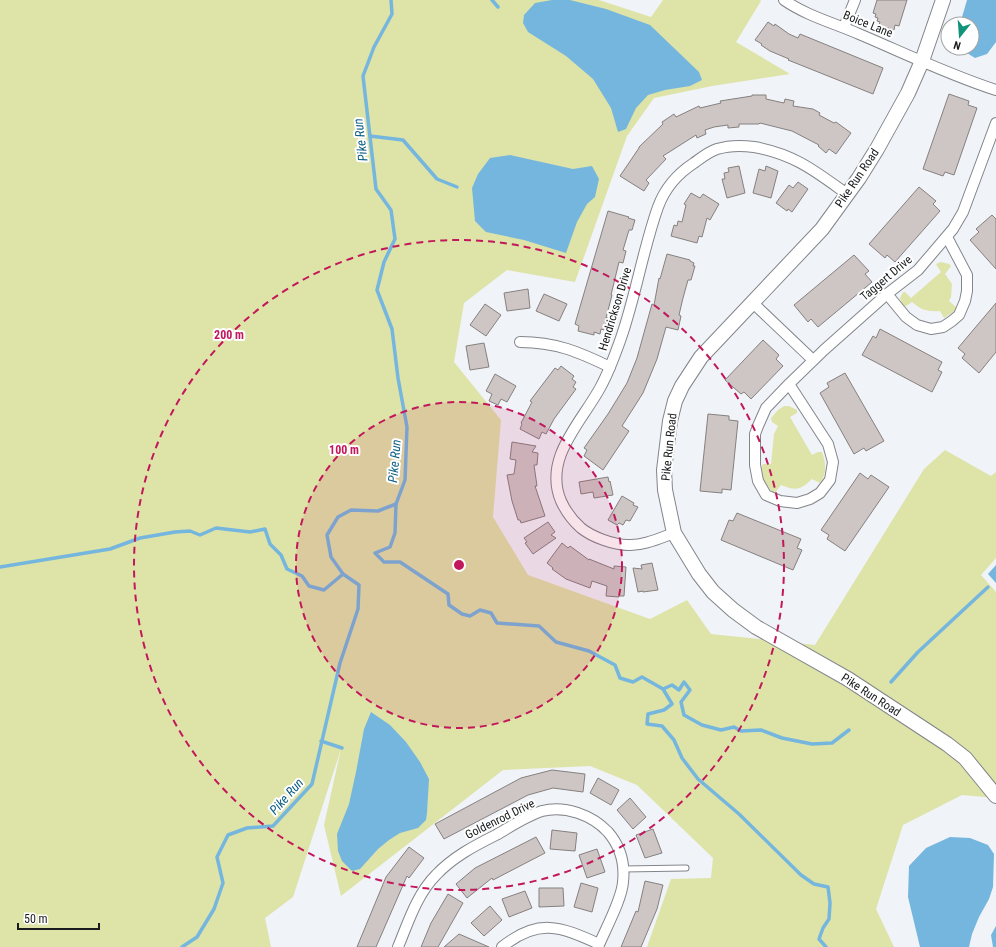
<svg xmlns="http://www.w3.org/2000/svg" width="996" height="947" font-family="'Roboto Condensed',sans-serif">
<rect width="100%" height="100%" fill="#f0f3f8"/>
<g fill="#dee3a8">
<path d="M0,0H599L651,17L663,0H760L761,1L736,42L790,74L712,86L654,98L627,136L575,282L507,270L464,303L454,362L501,420L493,517L528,575L650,619L687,600L711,634L815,645L924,469L945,450L991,476L996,472V558L981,575L996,592V798L962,795L903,825L876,909L894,947H647L671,879L711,878L713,858L637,785L590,766L503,770L341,896L324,825L341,749L293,897L265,918L271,947H0Z"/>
<path d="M941,262L949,264L951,266L945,274L952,284L951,297L949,301L956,307V310L944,318L940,311C928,312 921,310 912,302L906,306H903L900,298L903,292H905L911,298L941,272L936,264Z"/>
<path d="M784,406H789L797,410V413L790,417L812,455L818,452H822C826,462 827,474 820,483L812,479C801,490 796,491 781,485L775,493C767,488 757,473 763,464H771L774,434L778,426L772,422L771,418L778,410Z"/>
</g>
<g fill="#75b6de">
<path d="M552,0H570L606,9L650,25L699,72L702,80L690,86L665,90L648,95L636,108L626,129L618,132L611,108L593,79L566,56L528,32L523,23L524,15L535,3Z"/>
<path d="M967,0H996V42L987,54L975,58L959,48H972V24H960Z"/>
<path d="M510,155L573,169L592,166L599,179L595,197L587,204L577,222L566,253L524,240L486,232L475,221L472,188L478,174L490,158Z"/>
<path d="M996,565V583L988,574Z"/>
<path d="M371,712L390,725L406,742L420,762L429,779L427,813L426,820L418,828L400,833L389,840L378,849L360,869L352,871L342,861L338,851L337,834L349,804L356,772L364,729Z"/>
<path d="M950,837L970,838L988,845L994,854L993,887L989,899L979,917L972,934L969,947H920L908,897L909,866L926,848Z"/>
<path d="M996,926V947H993L991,935Z"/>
</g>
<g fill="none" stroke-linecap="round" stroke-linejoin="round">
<g stroke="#75b6de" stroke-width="3.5">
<path d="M492,0L498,7"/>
<path d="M370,136L403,140L437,179L457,187"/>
<path d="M396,504L395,533L390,547L375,553L384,562H400L448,594L449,605L462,614L470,616L480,610L491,613L497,623L539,626L556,642L589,651L615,665L620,678L633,682L642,677L663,689L672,704L664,710L648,714L647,724L662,726L674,740L682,758L698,779L739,814L801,875L814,884L828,887L830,903L829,919L823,928L819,939L826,947"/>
<path d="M0,567L110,549L140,538L175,532L190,531L200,535L216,528L250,532L265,529L270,544L281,555L287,569L302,576L309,586L324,590L343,574"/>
<path d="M891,682L918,652L988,587"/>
<path d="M663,689L672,685L679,690L684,682L690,690L681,702L684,715L702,725L721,730L734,727L741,731L761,730L782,738L812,744L832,743L849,730"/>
<path d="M321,741L342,748"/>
<path d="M182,947L197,937L214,909L223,883L217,857L228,835L247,828L273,826L312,784L340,663L358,609L359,585L343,574L331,557L327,535L338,517L351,510L378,511L396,504L405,480L407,427L398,378L392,329L377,290L384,262L395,239L391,210L376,189L363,76L374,47L392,14L391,0"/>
</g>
</g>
<g fill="#cdc6c5" stroke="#86807f">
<path d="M877,0H907L899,26L895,25L894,30L879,25L880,22L877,21L878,18L875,17L876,14L873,13Z"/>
<path d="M768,22L774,26L775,24L789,34L798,38L800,34L883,68L873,94L788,60L789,59L770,51L761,45L762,44L755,40Z"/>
<path d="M949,94L969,101L968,105L977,108L954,175L945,172L943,176L923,169Z"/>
<path d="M752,95H766V99L784,103L785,99L794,101L793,106L813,109L820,113L819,115L834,123L836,122L851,133L836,154L829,149L826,153L818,146L819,145L792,131L760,123L759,124H739V127L728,128V125L714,127L705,130L706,134L697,138L696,135L663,156L666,159L646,180L649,183L644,191L620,176L639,148V147L663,124L662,122L674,114L676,117L699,106L700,108L721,103L720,101L752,96Z"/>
<path d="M739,166L745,193L727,198L722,179H725L724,173L729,172L728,168Z"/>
<path d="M766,166L778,171L771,198L753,193L759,169L765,171Z"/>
<path d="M798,182L808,189L792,212L788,209L787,211L776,203L789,185L793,188Z"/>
<path d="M919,187L936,201L933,204L940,211L895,262L887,255L885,258L869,244Z"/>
<path d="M691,193L700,198L703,194L719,204L710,220L707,218L702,237L699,236L697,243L671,236L674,225L677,226L678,221L682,222L686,205L684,204Z"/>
<path d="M608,211L629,217L628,218L635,220L632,230H629L623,250L626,251L623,263L619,262L611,295H612L606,318H608L604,330L601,329L600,334L594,332V335L578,331L579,326L575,324Z"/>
<path d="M992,215L996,219V269L970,240L979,232L976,229Z"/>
<path d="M667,254L690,260V261L694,263L693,266H695L691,280H688L683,298L679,315L681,316L678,330L666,327L657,359L643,393L622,426L629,431L603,470L584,456L587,450L584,448L608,414L627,383L637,358L652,304L654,305L659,278L660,279Z"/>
<path d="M854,255L869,271L865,274L872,282L818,327L811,319L808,322L794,305Z"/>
<path d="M528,289L530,308L507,311L504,293Z"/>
<path d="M544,294L567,304L559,321L536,311Z"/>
<path d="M996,303V352L979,373L962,358L965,354L958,348Z"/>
<path d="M485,304L501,315L486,336L470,325Z"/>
<path d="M880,329L942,362L938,370L942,372L932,392L862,355L873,336L876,338Z"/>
<path d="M763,340L779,355L776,359L783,366L751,399L744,392L741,394L725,380Z"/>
<path d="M484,343L489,367L470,370L466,346Z"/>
<path d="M561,366L574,376L572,379L576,382L573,387L576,389L554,419L546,434L542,432L539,439L520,429L522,424L521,423L532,402L530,401L555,368L558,370Z"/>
<path d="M845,373L884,441L866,451L864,448L854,454L820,393L829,387L827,383Z"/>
<path d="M495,374L516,386L507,402L501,399L498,405L489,401L492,394L486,391Z"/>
<path d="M708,414L729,416V420L738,421L731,490L722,489V493L700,491Z"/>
<path d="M512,442L536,446L532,452L538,453L537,465H534L537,486H535L545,516L521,523L520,520H518L512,501L507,475L514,474L516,460L510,459Z"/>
<path d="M860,473L868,479L871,475L889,487L845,551L827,539L829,535L821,530Z"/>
<path d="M608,477L609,482L610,481L613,495L594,498L593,492L581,494L579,482Z"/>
<path d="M622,496L634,503L633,505L638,507L630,521L626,520L623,525L619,523L617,525L608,520Z"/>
<path d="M737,513L801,539L797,548L802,550L793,570L721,540L729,520L733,521Z"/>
<path d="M548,522L555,532L551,535L556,538L533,554L525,543L527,542L524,538Z"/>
<path d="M562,543L568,548L570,546L589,560V559L614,569V566L626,567L624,596H619V597L606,596L607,586L592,581L590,588L566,579L552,569L553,568L547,563Z"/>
<path d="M652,563L658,590L643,592V591L638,592L633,568L642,569L641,565Z"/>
<path d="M552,770L585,774L583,792L553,788L528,795L444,839L435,824L521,778Z"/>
<path d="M598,778L619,790L611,805L590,793Z"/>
<path d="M630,798L646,817L633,829L617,810Z"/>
<path d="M653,829L662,853L645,858L636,835Z"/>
<path d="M552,830L577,833L575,851L550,849Z"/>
<path d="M536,837L545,853L493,880L492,878L467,898L456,884L475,868Z"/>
<path d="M409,847L424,858L409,878L407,876L376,947H357L386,877Z"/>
<path d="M597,849L605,872L587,878L579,855Z"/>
<path d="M645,881L663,885L657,909L641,947H621L636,911L638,912Z"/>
<path d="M581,883L598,888L592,912L574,907Z"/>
<path d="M539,888H563L564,906L539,907Z"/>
<path d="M525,891L532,908L509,917L502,899Z"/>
<path d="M448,894L463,903L438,947H421L431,923Z"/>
<path d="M490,906L502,920L484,936L471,923Z"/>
<path d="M459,934L489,947H444Z"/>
</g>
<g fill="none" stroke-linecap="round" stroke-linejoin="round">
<g stroke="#82858a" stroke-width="7">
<path id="lane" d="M623,869L686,868"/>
</g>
<g stroke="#82858a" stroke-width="12">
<g id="street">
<path d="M784,0C807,16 834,23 859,34C904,53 949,75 996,90"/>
<path d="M844,27L855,0"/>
<path d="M887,294L906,317L917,325L931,329L943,327L952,321L959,315L965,301L967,291V275L947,237"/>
<path d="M753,303L813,360"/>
<path d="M520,342C556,342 579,352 610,367"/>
<path d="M789,384L828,444L833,462L830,480L820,493L810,499L797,503L780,501L766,495L758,481L755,465V434L758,426L766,408L789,384L824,350L887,294L918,270L953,229L963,212L996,123"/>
<path d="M674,533C660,538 643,546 628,545C614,545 592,537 581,528C572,520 566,512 561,501C543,458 581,423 600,388C609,372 615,355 621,338C636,295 643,249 658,207C665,188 677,174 694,163C701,158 708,152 717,149C730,145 740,145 754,147C794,154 815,171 847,194"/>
<path d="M398,947C408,923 417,894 436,875C453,857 474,846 496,835C510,827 526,816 542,811C565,805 592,815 608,832C620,846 625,864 623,882C622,899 605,930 598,947"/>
<path d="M502,947C538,918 560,926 599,944"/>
</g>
</g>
<g stroke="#82858a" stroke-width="16">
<path id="secondary" d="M943,0L922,61L908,93L877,149L859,178L822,229L701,357L682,386L675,401L670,421L664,470L665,490L674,533L699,574L713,592L733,610L756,627L848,679L947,744L965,758L996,796"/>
</g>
<use href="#lane" stroke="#fff" stroke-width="5"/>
<use href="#street" stroke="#fff" stroke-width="10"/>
<use href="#secondary" stroke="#fff" stroke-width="14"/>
</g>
<circle cx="459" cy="565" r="163" fill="#c2185b" fill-opacity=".12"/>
<g fill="none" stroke="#c2185b" stroke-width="2" stroke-dasharray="7 5">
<circle cx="459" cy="565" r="163"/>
<circle cx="459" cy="565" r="325"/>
</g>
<g text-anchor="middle" stroke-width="4" stroke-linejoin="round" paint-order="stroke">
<g font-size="12" fill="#191b1c" stroke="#fff">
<text transform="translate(868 24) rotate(22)" y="4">Boice Lane</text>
<text transform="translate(857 178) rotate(-56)" y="4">Pike Run Road</text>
<text transform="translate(886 278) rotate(-40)" y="4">Taggert Drive</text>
<text transform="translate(615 309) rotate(-73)" y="4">Hendrickson Drive</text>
<text transform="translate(669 447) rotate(-84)" y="4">Pike Run Road</text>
<text transform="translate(871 695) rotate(33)" y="4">Pike Run Road</text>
<text transform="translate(500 819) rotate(-26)" y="4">Goldenrod Drive</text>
</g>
<g font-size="13" font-style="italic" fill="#0d5f85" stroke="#fff">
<text transform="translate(360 140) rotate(-97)" y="5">Pike Run</text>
<text transform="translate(394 461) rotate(-85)" y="5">Pike Run</text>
<text transform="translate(286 796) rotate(-48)" y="5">Pike Run</text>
</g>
</g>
<circle cx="459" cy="565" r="6" fill="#c2185b" stroke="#fff" stroke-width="2"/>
<g font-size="12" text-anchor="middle" font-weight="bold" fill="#c2185b" stroke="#fff" stroke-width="4" stroke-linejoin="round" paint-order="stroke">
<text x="229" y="339">200 m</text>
<text x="344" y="454">100 m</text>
</g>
<g transform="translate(960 36) rotate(197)"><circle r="19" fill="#ffffff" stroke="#a3a4a4"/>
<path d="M0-3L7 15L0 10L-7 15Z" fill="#11927a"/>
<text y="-6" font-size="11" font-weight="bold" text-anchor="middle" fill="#191b1c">N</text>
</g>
<path d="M18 923v6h81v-6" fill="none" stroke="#191b1c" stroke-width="2"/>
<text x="24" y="923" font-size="12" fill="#191b1c" stroke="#ffffff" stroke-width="3" paint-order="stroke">50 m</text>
</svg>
